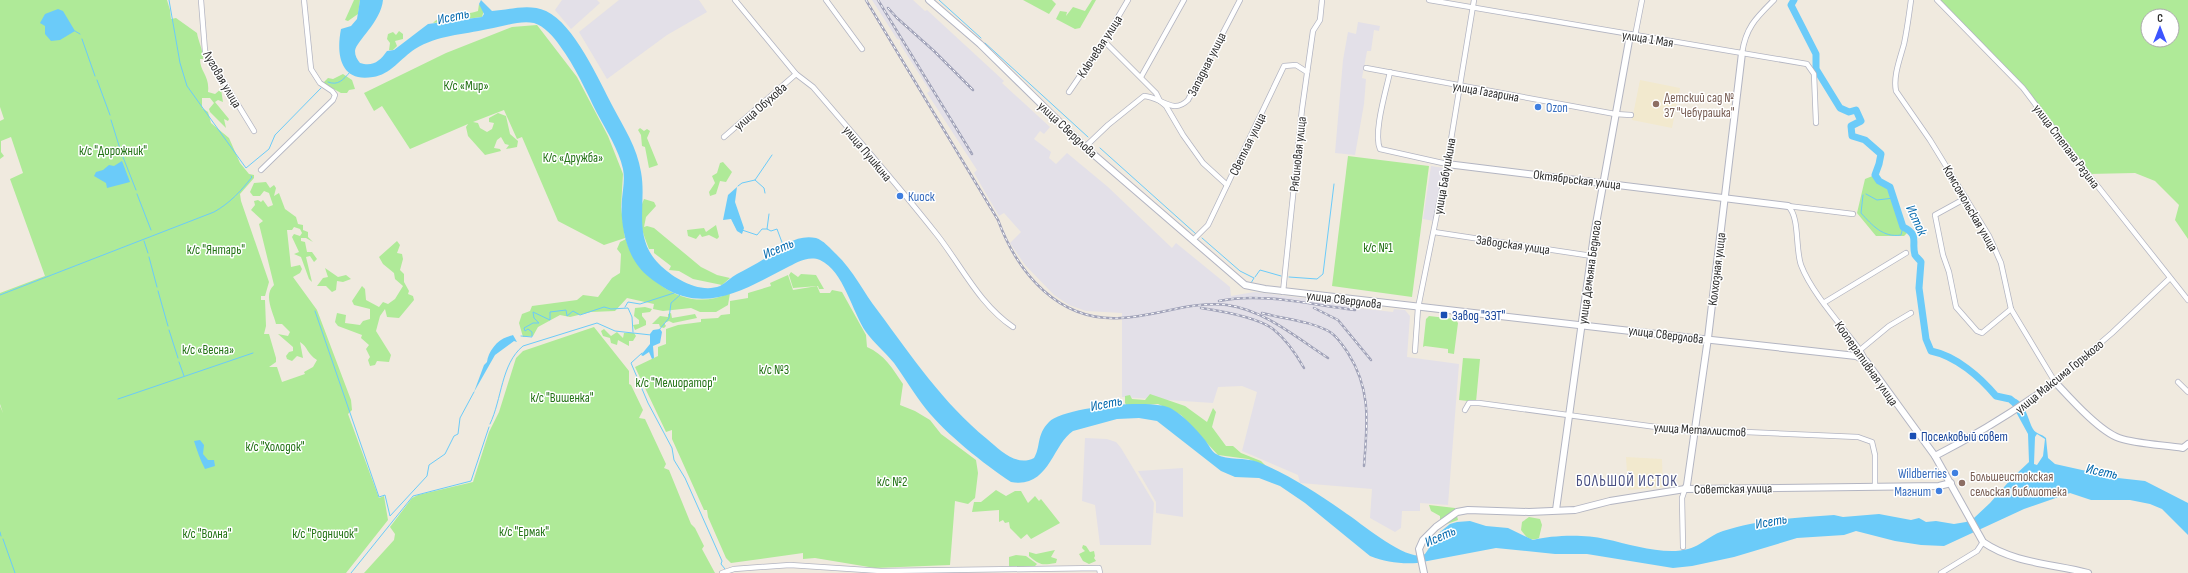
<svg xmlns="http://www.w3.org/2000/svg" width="2188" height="573" font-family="'Sofia Sans Condensed',sans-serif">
<rect width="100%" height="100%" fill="#f0eadf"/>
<g fill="#e3e0e8">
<path d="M562,0H597L600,3L571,29L555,10Z"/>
<path d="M619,0H699L707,12L667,35L607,79L579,32Z"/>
<path d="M872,0H913L925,11L927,10L1004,81L1002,83L1050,127L1044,134L1040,131L1034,139L1051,152L1049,158L1056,164L1067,153L1108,187L1172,248L1176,243L1230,287L1231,296L1254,292L1358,305V308L1393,312L1394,309L1405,310L1410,316L1407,357L1459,364L1448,505L1420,503V511H1402L1401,528L1395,532L1370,518L1372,489L1300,483L1298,475L1242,451L1257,392L1242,386L1218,387L1213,403L1122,397V313L1086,311L1069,305L1054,295L1025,265L1010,243L1021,232L1004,213L999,216L974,173L977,170L927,93L930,91L900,44V40L897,39Z"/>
<path d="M1358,22L1380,26L1379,31L1374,30L1371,51H1367L1362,78L1366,79L1364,104L1355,155L1335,153L1343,60L1348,32L1356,34Z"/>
<path d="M1431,166L1444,168L1434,221L1423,219Z"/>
<path d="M1085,438L1107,439L1116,442L1121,448L1154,503L1151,545H1100L1095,505L1082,501Z"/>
<path d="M1183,468V517L1156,513V502L1138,471Z"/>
</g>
<g fill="#f2e9ce">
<path d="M1640,80L1680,88L1672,128L1632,120Z"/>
<path d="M1626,457L1662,459L1663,487L1628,490Z"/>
</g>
<g fill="#afea98" fill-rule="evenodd">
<path d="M0,0H167L170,10L171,19L176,18L197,33C198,40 204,53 203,59H200C200,72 210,76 208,92L215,94L221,89L223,102L218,100L215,102L229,119L228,121L224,119L226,128L210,112L209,109L214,103L210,98H202V108L208,112L211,123L229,138L240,163L249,174L254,175V178L240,194L241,201L269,282L265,296H261V300H265L266,326L264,334H269L276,358V362L269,367H277L282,382L305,374L304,372L313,367L317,360C307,354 308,347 300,342L303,358L297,356L292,361L287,359L286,356L289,352L293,351V347L278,334L288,336L290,332L282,324H276C273,312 263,295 274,285L259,224L263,221L251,210L255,205L254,201L258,200L261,202L263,200L268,207L273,205L269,193L264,191L260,196H253L250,192L254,183L266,182L270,188L274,185L276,188L274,196L279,193L285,209L296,217L298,224L303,225V230L308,232V237L313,242L306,238H301V241L305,242L307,252H312L317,259L314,262L310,256L306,257L312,282L309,279L301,257L294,254L299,252L292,237L294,234L300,236L302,233L300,229L294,227L292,230H287L291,267L300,265L302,269L300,273L293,277L317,310L351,400L352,410L348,414L379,498L384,496L388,520L346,573H0V406L3,413L0,404V293L45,276L10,179L23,173L11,137L1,141V152L4,156L0,159V121L4,119L0,107Z"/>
<path d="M354,0H360L358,14L348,21L345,20Z"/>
<path d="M1023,0H1052L1056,4L1049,14Z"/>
<path d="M1092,0H1096L1080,28L1075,29L1056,19L1060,11L1067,12L1066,16L1073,7L1085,11Z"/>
<path d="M1937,0H2188V239L2175,220L2179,205L2155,181L2135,173L2088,174L2023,88ZM2148,16H2172V40H2148Z"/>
<path d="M479,4L484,10L482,17L433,23C444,12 465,16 478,11Z"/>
<path d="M537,25L577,77L608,136L623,174L621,207L625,238L604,245L558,221L522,137L517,139L504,110L473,122L478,123L480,128L487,132L492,129L494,123L489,122V118L498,113L506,116L510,134L518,141L517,147L506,149L509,145L505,144L501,137L497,140L494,148L500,149L501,151L485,155L468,136L466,127L468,124L410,149L382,106L374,111L364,93L446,53L512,27Z"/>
<path d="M399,31L403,34V39L395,41L397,46L393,50H389L390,43L387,39L388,34L393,32L396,35Z"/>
<path d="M343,74L352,80L355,89L349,90L347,93H341L323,83L328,78L333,79Z"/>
<path d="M640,128L644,131L647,129L650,131L647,138L658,165L649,168L645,147L642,146L641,135L638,130Z"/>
<path d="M1348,156L1429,166L1412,297L1332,286Z"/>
<path d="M723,162L732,172L726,182L720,181L716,194L710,196L709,192L715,183L712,176L717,173L720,163Z"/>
<path d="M1875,175L1879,181L1890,187L1903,227L1910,230L1904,236H1876L1857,213L1865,179Z"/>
<path d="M644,199L654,202L656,206L646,217L644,227L647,226L654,228L701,267L717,275L730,278L722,285L693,279L679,271L669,270L671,266L654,253V249H649C643,234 636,216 644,199Z"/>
<path d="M716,225L719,237L717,239L709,235L702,237L700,234L696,239L688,236L687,230L704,228L706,232Z"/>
<path d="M626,239C628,249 633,255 639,263C661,292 693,310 730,293L728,305L716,312H700L691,308L663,311L653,309L654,304L627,298L615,311L591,312L570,317L560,315L538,327L533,336L523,337L519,323L522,314L530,311L532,306L577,300L583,295L598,297L612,278L620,273L621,254L617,249L620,242Z"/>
<path d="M397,241L400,245L397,253L402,254L403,259L400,270L404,274V282L409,291L408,294L413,296L414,300L399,318L387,317L385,309L380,316L376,331L391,355L389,362L377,361L375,365L370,366L368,360L370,357L366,349L369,345L361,338L362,335L338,326L335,322L337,313L346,315L345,323L360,325L363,321L370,319V309L354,305L352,301L362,286L365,289L366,300L379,307L383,302L388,304L395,299L403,286L395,279L394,273L383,264L379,257Z"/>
<path d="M325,268L338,277L346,275L351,279L343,282L337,281L336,290L332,292L326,286H317L323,278L328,277Z"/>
<path d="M791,272L798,277L801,274L816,275L824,289H819L818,286L793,288L789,275Z"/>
<path d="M788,275L793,290L817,286L820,293H830L832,290L842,292L866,335L867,347C884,354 893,369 903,384L900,405L915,411L930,420L941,434L976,460L978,473L975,498L968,504L955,501L950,565L875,568L815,558L803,559V553L731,563L726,558L708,517L707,510H704L672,439V430L666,432L635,367L658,356V347L666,344V329L678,325L701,322V319L718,318L721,315L730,314V301L748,298V293L771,286L770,283Z"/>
<path d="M645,307L652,309L650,312L642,313V316L646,321V325L635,330L633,325L639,324V320L634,316L635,308Z"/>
<path d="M671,313L672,318L695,314L697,318L673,323L669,321L664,323L666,326L664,328L660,327L659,324H652L660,316L668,317V314Z"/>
<path d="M1429,316L1455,319L1458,323L1454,354L1448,353V349L1425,346L1423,347L1426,319Z"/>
<path d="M594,327L629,371V384L631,385L643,410L639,418L645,419L666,464L664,468L669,470L691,524L695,528L704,546L702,549L715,573H364L394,540L395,534L390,527L412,498L418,495L473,482L489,432L499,412L516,358L523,351Z"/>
<path d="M604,329L611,336L617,332L623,338L624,333H634L636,336L633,341H629V346L618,340L617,345L611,343L610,338L603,336L601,331Z"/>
<path d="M1463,358L1480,359L1476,402L1459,400Z"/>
<path d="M1150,394L1185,406L1207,422L1213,408L1216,412L1212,427L1226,446H1233L1241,453L1261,461L1266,466L1248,459L1218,455L1181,415L1158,404L1127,406L1125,403V396L1130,395L1132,399L1145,400Z"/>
<path d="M996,490L1006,496L1015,491H1021L1028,503L1035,496L1039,501L1041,499L1060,523L1031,539L1027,534L1021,539L1010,528L1009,522L1005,523L1003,520L999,522V510L972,512L974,502H981Z"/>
<path d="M1429,505L1455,508L1458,520L1444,525L1440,524V516L1431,511Z"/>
<path d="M1529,517L1540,519L1542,525L1539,538C1530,542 1526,537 1521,530L1522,522Z"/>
<path d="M1083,545L1086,546L1090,552L1094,551L1095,556L1094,558L1096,561L1089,564L1083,561L1079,554L1085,551L1082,548Z"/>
<path d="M1055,550L1051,557L1057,559L1056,563C1042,565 1041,566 1029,556V552L1036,554Z"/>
<path d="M1016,555L1026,556L1037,564L1034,567H1009V557Z"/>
</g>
<g fill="#6bcbf9" fill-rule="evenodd">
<path d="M360,0H383C381,22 356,41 355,51C355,56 357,59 360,63C373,67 380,61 387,51L394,50L428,24L482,17L484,14L479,4L481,0L492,11C510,10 528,3 546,11C574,24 599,80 613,107C624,128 637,147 641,172C647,204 632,237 659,264C673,278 699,294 720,286C726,283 731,277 737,274C748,268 760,262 770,255C782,245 799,234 816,238C823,240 831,249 836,254C854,271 863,292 878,311C912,357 943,403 987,439C1000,450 1016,467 1034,458C1041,447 1036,435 1049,422C1063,407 1155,398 1172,409C1184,416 1196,429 1205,440C1209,445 1211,451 1216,454C1228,461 1245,457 1258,462C1289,475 1319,494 1347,514C1361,523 1409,564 1425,554L1440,532L1450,524L1457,522L1470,521L1486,526L1508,528L1533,540C1552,535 1585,534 1605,539C1629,544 1652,552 1676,551C1701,549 1705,537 1723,531C1759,519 1797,518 1834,515L1843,517L1879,514L1911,520L1919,518L1926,522L1936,521L1954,524L1966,522L1974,518L1990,503L2012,478L2029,462L2028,434L2010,401V399C2024,395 2028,421 2033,429C2036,434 2042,434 2046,438L2048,458L2055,464L2118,478L2145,481L2188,503V535L2162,509L2150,504L2130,500H2091L2070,493L2024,509L1944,546L1921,545L1895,541L1856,531L1844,535L1797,538L1734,557L1692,566L1673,568L1587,554H1555L1496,548L1417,563C1400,564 1385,562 1370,556L1305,503L1280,486L1259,478L1235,477L1221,471L1157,421L1139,418L1117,419L1073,431C1052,445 1049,489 1011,482C984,464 946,434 926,409C914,394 905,378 894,363C885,352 874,343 866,332C852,312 844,271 820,260C808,255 796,263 786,268C745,289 706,314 663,287C654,281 645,275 639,267C625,250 620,221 622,199C623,189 625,179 623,169C619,150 606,130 597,113C586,91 575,66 560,46C554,37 544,26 534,23C519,20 503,27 488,29C462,35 438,35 415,49C401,58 390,75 373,77C340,83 336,54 341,29L351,26L357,19ZM2037,434L2045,439L2043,456L2037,465L2034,464L2035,437Z"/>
<path d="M58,9L63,11L75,31L60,40L51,41L45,34V26L40,23L45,14Z"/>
<path d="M122,161L130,182L107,188L106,183L94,176L96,172L103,170L109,165L114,166Z"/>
<path d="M737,187L735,202L744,228L742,234L737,231L731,219L723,220L728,195Z"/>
<path d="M653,330L660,329L662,332L660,343L653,346L654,358L652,359L649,352L643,356L641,355L650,344V334Z"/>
<path d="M513,335L517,342L514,341L495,355L474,392L484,365L487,362C488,352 497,340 507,337C509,336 511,336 513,335Z"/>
<path d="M200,440L204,445L203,454L208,460H214L215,466L205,469C200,460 197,450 194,441Z"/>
</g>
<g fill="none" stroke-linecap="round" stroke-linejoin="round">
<g stroke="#6bcbf9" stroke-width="1">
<path d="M169,0L180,63L187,86L246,168L269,149L275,135L321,88"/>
<path d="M939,0L981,38"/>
<path d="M75,31L80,34"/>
<path d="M82,39L95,76"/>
<path d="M985,43L1088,137"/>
<path d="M97,80L110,115"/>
<path d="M328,82C338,86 343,80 350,72"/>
<path d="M111,120L121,152"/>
<path d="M1100,148L1196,234"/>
<path d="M123,157L136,190"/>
<path d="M755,180L764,188L765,193"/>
<path d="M738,186L742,183L755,180L772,155"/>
<path d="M137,194L151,230"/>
<path d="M1866,194L1877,200L1894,198"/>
<path d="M1863,195L1861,213C1872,225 1883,238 1901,235L1903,227"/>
<path d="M769,214L767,229L771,231L777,229L783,245"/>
<path d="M742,230L757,235L762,229H767"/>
<path d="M1202,238L1240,271L1254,278L1251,283"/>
<path d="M144,241L148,253"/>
<path d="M149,257L157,287"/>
<path d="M1255,277L1260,270L1281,276"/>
<path d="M1289,277L1317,279L1323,274L1334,184"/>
<path d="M158,291L168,326"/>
<path d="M0,295L214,212C230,203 241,191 252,177L251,176"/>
<path d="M625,307L628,302L640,304L674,293"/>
<path d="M315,311L379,497L385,495L390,516L427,476L429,465L445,454L454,436L458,434L460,418L474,392"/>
<path d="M169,330L178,358"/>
<path d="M659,330L669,318L671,303L680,295"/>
<path d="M521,336L532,337V332L528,329L525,331L524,328L533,323H539L534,318L533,312L550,320V312L566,310L567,316L573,311L580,315L604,307L611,309L628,308L632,317L633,332"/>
<path d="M642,353L631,363L648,403L672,448L674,460L685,478L722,561L721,564L725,569"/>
<path d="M179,362L184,376"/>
<path d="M118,399L253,353"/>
<path d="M490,424C502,399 501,364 523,346L597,323L615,331L651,335"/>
<path d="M0,532L1,536"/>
<path d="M3,539L15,573"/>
<path d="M351,573L413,496L471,481L489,427"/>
</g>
<path stroke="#6bcbf9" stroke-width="7" d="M1794,0L1791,5L1816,54V69L1840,108L1849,112L1856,110L1861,121L1851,126L1852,136L1865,140L1881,154L1879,164L1875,175L1879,181L1890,187L1903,227C1920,235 1911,242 1915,255C1916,257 1920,260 1921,262L1919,288L1926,339L1931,351C1956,356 1980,377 1996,396L2010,399L2016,404"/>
<g stroke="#b3b5c2" stroke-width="6">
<g id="street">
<path d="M201,0L205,51L254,131"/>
<path d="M735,0L796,74L813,87C855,136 898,185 938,236C962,267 980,305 1013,327"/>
<path d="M826,0L862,49"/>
<path d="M1429,0L1807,64L1814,74L1816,123"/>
<path d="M1911,0C1909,15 1907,30 1904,44C1900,59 1893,76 1896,91L1930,140L1989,236L2001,263L2011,309L2055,382L2112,333L2170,278"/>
<path d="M1937,0L2023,88L2088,174L2188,300"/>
<path d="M1635,36L1642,0"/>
<path d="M1104,41L1156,93L1160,101L1166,106L1183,135L1203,163L1227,185"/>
<path d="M1742,53C1746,27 1756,18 1774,0"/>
<path d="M1366,68L1615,114L1631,115"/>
<path d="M1390,72C1386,91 1373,133 1380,149L1447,164"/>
<path d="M1141,77L1184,0"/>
<path d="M1069,92L1104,41L1128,0"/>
<path d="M724,137L796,74"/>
<path d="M1085,147L1108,125L1144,96C1161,97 1173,115 1188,100L1240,0"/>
<path d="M261,170L333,100L335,95L332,91L320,83L311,69L304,0"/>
<path d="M1966,198L1935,215L1943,255L1949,272L1956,307L1977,331L1982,333L2011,309"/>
<path d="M1788,206C1800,217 1795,248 1801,265C1811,292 1842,326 1860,350L1866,361"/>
<path d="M1788,206L1853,214"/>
<path d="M1434,232L1592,256"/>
<path d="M1193,240L1208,225L1284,66L1296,65L1307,72"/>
<path d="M1283,292L1302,109L1313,31L1320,20L1322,0"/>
<path d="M1825,302L1906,253"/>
<path d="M1860,350L1889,326L1911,313"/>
<path d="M1415,351L1418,308L1447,164L1474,0"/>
<path d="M2178,382L2188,392"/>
<path d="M1465,410L1469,403H1479L1693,432L1700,430L1858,437L1872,442L1875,455V486"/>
<path d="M1683,547L1682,498L1685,489"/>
<path d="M722,573L734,569L790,565L881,571L1099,568L1100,573"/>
<path d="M1941,573L1977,551L1983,542"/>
</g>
</g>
<g stroke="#b3b5c2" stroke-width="8">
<g id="secondary">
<path d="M929,0L980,44L1085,147L1245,285L1265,289C1461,313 1659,334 1856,356L1866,361L1935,456L1983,542C2013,563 2053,564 2088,573"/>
<path d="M1447,164L1788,206"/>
<path d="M1935,456C1980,433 2014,412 2055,382C2070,398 2099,431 2119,438C2136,444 2165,445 2183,448L2188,444"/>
<path d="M1685,489L1687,485L1708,338L1742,53"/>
<path d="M1556,510L1594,235L1630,35"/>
<path d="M1424,573L1419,549L1423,540L1436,527L1457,512L1468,510L1529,512L1575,510L1610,501L1685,489L1939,486L1951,483"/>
</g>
</g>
<use href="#street" stroke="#fff" stroke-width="4.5"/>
<use href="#secondary" stroke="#fff" stroke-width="6"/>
<g stroke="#a1a3b9" stroke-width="2.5">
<g id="rail">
<path d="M866,0L998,220C1018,274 1059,322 1121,318C1157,316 1191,301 1227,305C1264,310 1297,338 1328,358"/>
<path d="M878,0L972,154"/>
<path d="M888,8L897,18L934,51L973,90"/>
<path d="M1219,301C1263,292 1311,305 1355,310"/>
<path d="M1201,308C1221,311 1257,317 1273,329C1286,339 1296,354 1304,368"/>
<path d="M1314,308L1338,320L1371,360"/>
<path d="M1262,313C1284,319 1311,321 1330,332C1338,337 1343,346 1348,353C1372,391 1367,424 1364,466"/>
</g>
</g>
<use href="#rail" stroke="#fff" stroke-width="1" stroke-dasharray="3" stroke-linecap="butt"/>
</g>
<g fill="#8d6e63" stroke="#fff" stroke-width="1.5">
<circle cx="1656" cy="104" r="4"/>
<circle cx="1962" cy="483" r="4"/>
</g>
<g fill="#3f7fe0" stroke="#fff" stroke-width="1.5">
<circle cx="1538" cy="107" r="4"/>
<circle cx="900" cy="196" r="4"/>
<circle cx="1955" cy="473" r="4"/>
<circle cx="1939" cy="491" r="4"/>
</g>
<g fill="#1a4fb4" stroke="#fff" stroke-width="1.5">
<rect x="1440" y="311" width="8" height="8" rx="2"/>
<rect x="1909" y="432" width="8" height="8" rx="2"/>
</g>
<g text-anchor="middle" stroke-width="3" stroke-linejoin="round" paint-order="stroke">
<g font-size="13" fill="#2e2e2e" stroke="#fff">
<text transform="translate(1648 38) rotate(9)" y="5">улица 1 Мая</text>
<text transform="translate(1099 46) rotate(-57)" y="5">Ключевая улица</text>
<text transform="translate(1206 64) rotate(-63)" y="5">Западная улица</text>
<text transform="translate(223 79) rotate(60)" y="5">Луговая улица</text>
<text transform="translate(1486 91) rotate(10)" y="5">улица Гагарина</text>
<text transform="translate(760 106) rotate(-41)" y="5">улица Обухова</text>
<text transform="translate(1068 129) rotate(43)" y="5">улица Свердлова</text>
<text transform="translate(1247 144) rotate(-64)" y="5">Светлая улица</text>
<text transform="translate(2067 146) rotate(53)" y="5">улица Степана Разина</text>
<text transform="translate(868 153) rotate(50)" y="5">улица Пушкина</text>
<text transform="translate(1297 154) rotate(-84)" y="5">Рябиновая улица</text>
<text transform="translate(1444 176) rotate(-80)" y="5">улица Бабушкина</text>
<text transform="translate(1577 179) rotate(7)" y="5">Октябрьская улица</text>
<text transform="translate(1971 208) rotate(60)" y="5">Комсомольская улица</text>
<text transform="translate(1513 244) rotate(8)" y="5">Заводская улица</text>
<text transform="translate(1716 269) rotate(-83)" y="5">Колхозная улица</text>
<text transform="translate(1589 272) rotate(-82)" y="5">улица Демьяна Бедного</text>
<text transform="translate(1344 299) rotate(7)" y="5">улица Свердлова</text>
<text transform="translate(1666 334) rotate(7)" y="5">улица Свердлова</text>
<text transform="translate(1867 363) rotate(55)" y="5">Кооперативная улица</text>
<text transform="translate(2059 376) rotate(-39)" y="5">улица Максима Горького</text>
<text transform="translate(1700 429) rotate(3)" y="5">улица Металлистов</text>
<text transform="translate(1733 488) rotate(-1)" y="5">Советская улица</text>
</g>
<g font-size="13" fill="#237315" stroke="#fff">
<text x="466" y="90">К/с «Мир»</text>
<text x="113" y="155">к/с "Дорожник"</text>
<text x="573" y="162">К/с «Дружба»</text>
<text x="1378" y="252">к/с №1</text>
<text x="216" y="254">к/с "Янтарь"</text>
<text x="208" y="354">к/с «Весна»</text>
<text x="774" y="374">к/с №3</text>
<text x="676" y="387">к/с "Мелиоратор"</text>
<text x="562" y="402">к/с "Вишенка"</text>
<text x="275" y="451">к/с "Холодок"</text>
<text x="892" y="486">к/с №2</text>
<text x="524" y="536">к/с "Ермак"</text>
<text x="207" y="538">к/с "Волна"</text>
<text x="325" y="538">к/с "Родничок"</text>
</g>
<g font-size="13" fill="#785e54" stroke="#fff" text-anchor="start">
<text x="1664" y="102">Детский сад №<tspan x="1664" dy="15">37 "Чебурашка"</tspan></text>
<text x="1970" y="481">Большеистокская<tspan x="1970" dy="15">сельская библиотека</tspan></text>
</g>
<g font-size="13" fill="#366cbe" stroke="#fff" text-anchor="start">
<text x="1546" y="112">Ozon</text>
<text x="908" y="201">Киоск</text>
<text x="1947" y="478" text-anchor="end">Wildberries</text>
<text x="1931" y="496" text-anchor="end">Магнит</text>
</g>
<g font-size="13" fill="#164399" stroke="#fff" text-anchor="start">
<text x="1452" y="320">Завод "ЗЭТ"</text>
<text x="1921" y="441">Поселковый совет</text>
</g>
<g font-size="14" font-style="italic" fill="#0268ad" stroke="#fff">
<text transform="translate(453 16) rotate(-12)" y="5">Исеть</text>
<text transform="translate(1917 220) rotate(65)" y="5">Исток</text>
<text transform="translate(778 248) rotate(-23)" y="5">Исеть</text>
<text transform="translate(1106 403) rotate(-11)" y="5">Исеть</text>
<text transform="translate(2102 471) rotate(12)" y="5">Исеть</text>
<text transform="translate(1771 521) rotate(-10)" y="5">Исеть</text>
<text transform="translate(1440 536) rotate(-24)" y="5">Исеть</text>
</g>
<g font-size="15" letter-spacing="1" fill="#495083" stroke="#fff">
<text x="1627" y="486">БОЛЬШОЙ ИСТОК</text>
</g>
</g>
<g transform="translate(2160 28)"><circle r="19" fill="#ffffff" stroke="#ababab"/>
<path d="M0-3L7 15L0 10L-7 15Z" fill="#3d55ff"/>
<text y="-6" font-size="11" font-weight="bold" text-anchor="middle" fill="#2e2e2e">С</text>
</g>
</svg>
